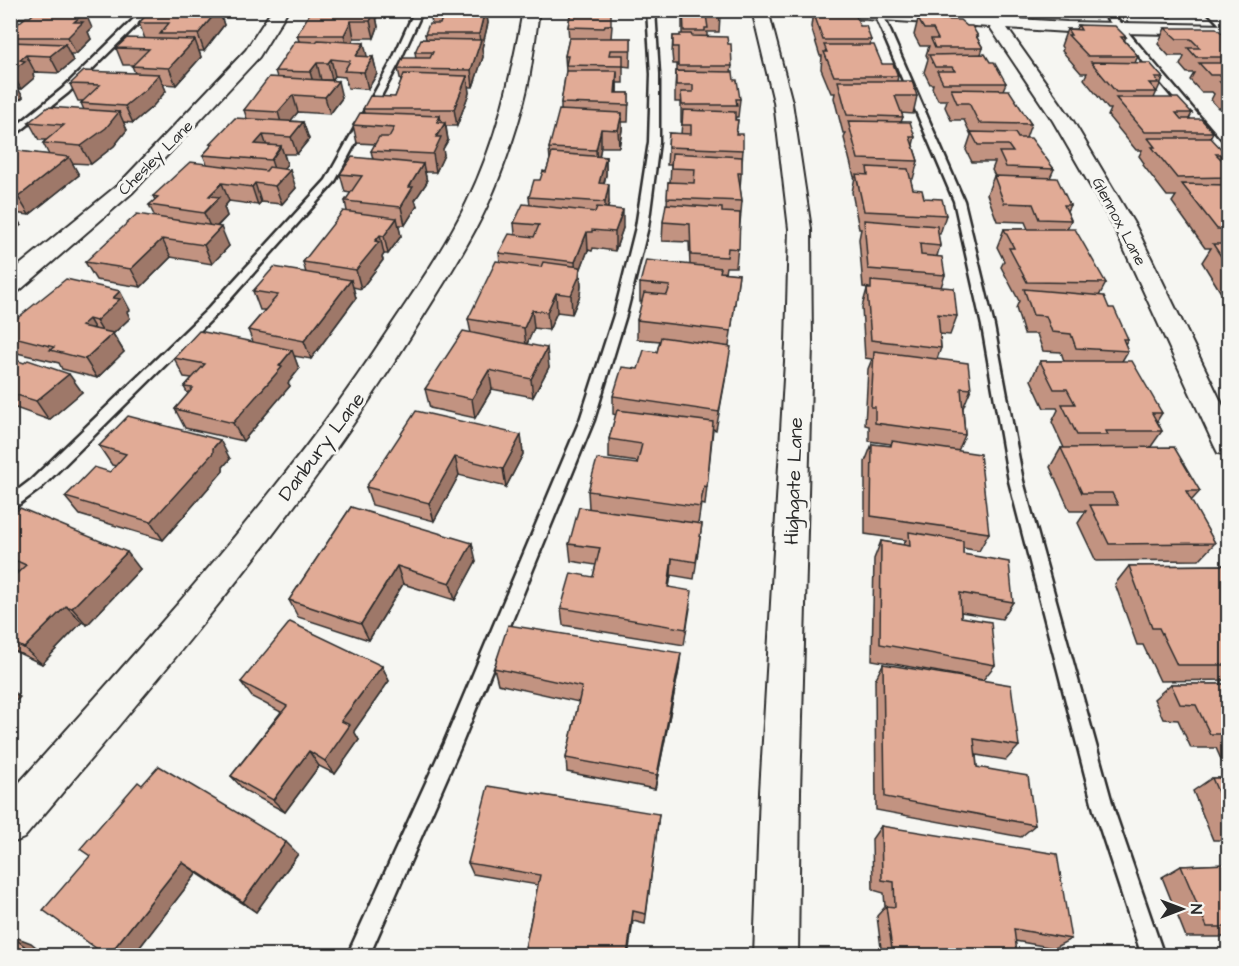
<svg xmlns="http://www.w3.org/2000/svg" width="1239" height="966" font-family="'Architects Daughter',sans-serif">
<rect width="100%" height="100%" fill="#f6f6f2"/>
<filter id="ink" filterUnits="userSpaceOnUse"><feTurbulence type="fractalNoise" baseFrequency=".0167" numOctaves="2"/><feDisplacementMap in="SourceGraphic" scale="12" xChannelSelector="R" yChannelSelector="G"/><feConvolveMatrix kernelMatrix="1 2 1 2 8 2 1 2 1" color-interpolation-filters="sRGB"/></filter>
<g filter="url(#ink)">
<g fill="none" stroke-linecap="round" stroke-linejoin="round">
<g stroke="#2b2b2b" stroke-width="5">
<g id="lane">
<path d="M143,10H152L68,93L10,139V131L62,89Z"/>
<path d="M415,10H423L399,63L334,183L216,315L41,488L10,511V496L31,480L208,309L326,180L391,63Z"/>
<path d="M647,10H655L659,74V142L648,227L626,315L594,420L460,748L369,956H347L444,743L580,420L614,315L636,227L649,142L651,74Z"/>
<path d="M873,10H881L964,201L994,326L1023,481L1114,810L1164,956H1142L1094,810L1009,481L982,326L954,201Z"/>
<path d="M1100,10H1109L1228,150V159L1224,158Z"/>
</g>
</g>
<g stroke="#2b2b2b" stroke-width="4">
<g id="street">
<path d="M10,10H145L137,15L10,17Z"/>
<path d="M272,10H288L259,57L133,192L19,291L10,293V273L119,184L246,50Z"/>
<path d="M523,10H539C536,33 533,57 529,79C522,116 504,168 489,202C467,250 436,295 409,339C298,517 159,678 24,838L10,844V793C142,646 278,498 387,332C415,290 445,248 467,202C497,140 511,78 523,10Z"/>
<path d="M752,10H768L792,102L811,229L812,344L800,792L798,956H754L760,792L786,344L789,229L774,102Z"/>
<path d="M796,10H886L983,17L978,10H994L999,18L1067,22L1228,25V35L1067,32L1007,28L1073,121L1136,227L1228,416V455L1218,453L1214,445L1114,227L1053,121L990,27L804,15Z"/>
</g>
</g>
<g stroke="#2b2b2b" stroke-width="5">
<path id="secondary" d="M1206,10H1225L1228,14V28L1222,27Z"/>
</g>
<use href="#lane" fill="#f6f6f2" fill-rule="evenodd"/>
<use href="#street" fill="#f6f6f2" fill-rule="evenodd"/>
<use href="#secondary" fill="#f6f6f2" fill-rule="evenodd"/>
</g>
<g fill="#c29381" stroke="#2b2b2b" stroke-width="1.5">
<path d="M151,10H219L224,25L204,51H199L201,57L176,85L163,84L166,91L153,106L133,123L123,122L127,130L114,146L91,164L72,163L79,175L29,215L13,213L21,225L10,233V150L49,155L43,143L46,140H39L29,122L84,110L81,103L83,101H78L70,84L135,73L132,66L133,65H123L116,48L145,39L139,23Z"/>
<path d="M434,10H486L488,23L482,48L483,57L473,87H468L469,93L457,126H446L448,140L443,149L444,155L436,172H425L427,182L415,200L417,206L405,225H398L401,236L388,254H384L382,257L383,260L361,289L353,287L356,298L311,359L294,356L299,369L288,383L290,386L243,441L185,428L175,409L188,394L184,387L192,378L184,377L174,358L253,342L248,330L265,310H260L253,291L306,273L303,262L347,211L345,201L351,193L345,192L340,174L373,159L371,151L375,144L357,143L353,125L364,113L363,109L395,97L401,82L398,69L416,58L415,52L426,39L425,34L432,24L431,18Z"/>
<path d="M571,10L612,26L611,38H631L630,67L623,66V83H617V93H629L628,122H622V130L619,147H601L599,156L606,157V175L604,184L609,202L608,208L623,228L615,251L593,248L592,251L588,250L580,271L581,286L580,295L572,314L557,312L549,330L534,328L527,344L549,367L533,397L492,389L475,418L430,408L425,389L471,333L468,319L500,262L499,253L515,234L514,223L530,205L529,197L546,172L550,160L549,148L561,110V103L566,71L565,56L569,39L568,27Z"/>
<path d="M682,10H720V16L719,32H707V36L732,66L731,72L740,99L738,117H736L735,120H738L736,134L743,150L740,188L742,201L736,267H726L725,273L739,274L729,346L728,365L716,430L713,429L705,505L701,504L698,524H702L694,579L671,575L669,587L690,608L684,645L563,625L561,608L593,577L596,565L571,561L569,544L589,508L588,491L637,464L638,462L609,458V439L616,415L613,414V396L638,369L657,352L660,341L637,339V320L642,302H640V283L690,265L689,242L662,241L663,222L667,205L668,182H670L671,165H667L669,133L681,134L682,122H681V102H675V88L676,71H677V64H673L672,53L673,36H680L682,34Z"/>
<path d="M1028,10H1086L1084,15L1029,13Z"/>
<path d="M1135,10H1177L1176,12H1173L1171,17H1141Z"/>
<path d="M375,11L378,27L374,38H354L352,42L367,57H373L377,74L368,89L348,88L345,77L335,76L332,80H321L342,98L330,114L298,112L290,121L303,122L309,139L297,154H284L287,164L283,169L296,188L282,204L261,202L258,205L229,201L224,207L227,216L217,227L229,246L212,264L171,257L141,287L96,280L85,262L155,217L149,205L155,200L153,196L207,164L203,155L211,146L210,144L247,119L244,110L277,77L275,71L299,41L297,35Z"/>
<path d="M813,11L860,26L871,40L870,45L882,64L898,76L897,81L917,96L913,114L901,113L903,117L901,122L915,137L913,145L918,161L913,179H910L913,189L946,215L940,234H938L940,246L937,256L945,275L941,287L957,316L950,335L940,334L941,348L937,359L971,389L963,408L965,435L958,451L989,533L979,551L963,548V554L1013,602L1002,619L961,612V617L995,665L983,680L872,660L874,559L881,541L903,545L906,540L865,534V462L872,444L890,446L891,444L869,441V426L865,425L868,369L872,359L865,358L862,307L867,289H869V288L863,287L859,239L861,229H859L852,192L855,177H854L844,138L846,133H843L834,98L835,93H831L821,69L822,56H820L811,27Z"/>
<path d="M918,19L978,36L977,38L983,48L981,54L1006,83L1003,90L1031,124L1026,138L1054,169L1050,178L1070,205L1067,211L1071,220L1067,229L1106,283L1099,296L1109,308L1128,339L1125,344L1128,351L1122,361L1162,413L1157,421L1162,431L1150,448L1200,491L1191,501L1215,543L1199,560L1096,561L1078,523L1086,511H1070L1050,467L1061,448H1064L1052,422L1058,410L1057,408H1044L1031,380L1040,361H1064L1061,352L1043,351L1037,334H1024L1016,308L1019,301L1001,267L1004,261L997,247L1004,229H1028L1025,222L997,221L987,194L994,176H995L992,170L995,162H972L966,150L971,135L964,120H951L945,107L947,100H938L932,88L933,84H930L924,72L928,59L926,55L929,46H920L914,35Z"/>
<path d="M1078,25L1126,37L1124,41L1138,56L1135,63L1163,78L1154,98L1192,113L1189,119L1213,132L1210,138L1226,154L1222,160L1223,161H1228V304L1202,262L1211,248H1205L1172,202L1176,196H1167L1143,165L1144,163L1139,156L1142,150H1136L1108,116L1111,109H1108L1084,79L1087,73H1081L1062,51L1063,49L1061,46L1067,29H1076Z"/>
<path d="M92,28L88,32L91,39L76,54H70L73,61L59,73L35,72L33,74L34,78L21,89H18L23,97L10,107V30Z"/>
<path d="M1165,28L1222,33L1228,35V108H1218L1211,100L1214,94L1212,92H1201L1190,80L1194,73H1187L1180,65L1184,57L1183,56H1169L1158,44Z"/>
<path d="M130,310L127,312L130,318L113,334L124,352L97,378L62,369L59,363L13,352L10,349V324Z"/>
<path d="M10,358L82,392L49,420L10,406Z"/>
<path d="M521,435L523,454L506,487L459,475L434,521L372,505L366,487Z"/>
<path d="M99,446L230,459L223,467V471L163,540L80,515L65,497L110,472L116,466L112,465Z"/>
<path d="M351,507L476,561L455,600L403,584L369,640L298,617L289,600Z"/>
<path d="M10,516L140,569L87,625L82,622L42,664L10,649V580L19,572L10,568Z"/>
<path d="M1228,565V680L1160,681L1143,645H1137L1115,584L1129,566Z"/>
<path d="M883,664L1019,746L1006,760L976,755L977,767L1035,825L1021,837L876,810L875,680Z"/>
<path d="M382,666L389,681L354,731L359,740L335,774L319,766L285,812L244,790L231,776L281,712L252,697L241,682Z"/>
<path d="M494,668L679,669L655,789L567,772L566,758L579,702L498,684Z"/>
<path d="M1171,684H1228V775L1216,748H1191L1178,720L1163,719L1154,699Z"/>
<path d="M1212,778H1228V840H1213L1193,791Z"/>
<path d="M142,785L298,854L256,912L197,873L133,956H107L90,856Z"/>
<path d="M659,814L645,924L633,921L628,956H524V953L538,885L473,874L468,863Z"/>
<path d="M881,826L1071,939L1054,948L1015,941L1017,953L1033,956H882L877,916L885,907L884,893L873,890L872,839Z"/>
<path d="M1228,864V943L1225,937H1186L1162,877L1181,866Z"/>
</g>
<g fill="#9e7869" stroke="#2b2b2b" stroke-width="1.5">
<path d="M218,10H219L224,25L204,51L198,34Z"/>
<path d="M485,10H486L488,23L482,48L483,57L473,87L471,70L480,42L479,34Z"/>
<path d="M375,11L378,27L374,38L370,21Z"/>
<path d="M85,12L92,28L88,32L91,39L76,54L68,37L74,22Z"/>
<path d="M351,21L354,38L348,51L344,35Z"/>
<path d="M195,40L201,57L176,85L169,68Z"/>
<path d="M364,43L368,60L360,73L356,56Z"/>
<path d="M65,44L73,61L59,73L50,56Z"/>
<path d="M26,55L35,72L33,74L34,78L21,89L11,72L20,60Z"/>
<path d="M373,57L377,74L368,89L364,72Z"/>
<path d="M331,59L335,76L332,80L328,63Z"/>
<path d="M317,63L321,80L315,89L310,72Z"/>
<path d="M617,71V88L616,104L615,93Z"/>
<path d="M159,74L166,91L153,106L133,123L125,106Z"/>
<path d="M467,76L469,93L457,126L454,109Z"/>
<path d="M13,80L23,97L10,107V82Z"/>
<path d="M338,81L342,98L330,114L325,97Z"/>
<path d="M293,95L298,112L283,130L278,112Z"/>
<path d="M119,112L127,130L114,146L91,164L81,146Z"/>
<path d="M622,113V130L619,147L618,130Z"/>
<path d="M440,116L442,128L445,123L448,140L443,149L444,155L436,172L433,154L436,137L437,122Z"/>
<path d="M303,122L309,139L297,154L291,137Z"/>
<path d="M601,129V147L597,168L596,150Z"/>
<path d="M263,135L269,152L255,144Z"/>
<path d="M281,146L287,164L277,178L271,160Z"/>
<path d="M69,157L79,175L29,215L18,197Z"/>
<path d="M606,157V175L599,201V183Z"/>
<path d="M423,164L427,182L415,200L417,206L405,225L401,207L409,187Z"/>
<path d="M290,170L296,188L282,204L275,186Z"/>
<path d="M222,183L229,201L224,207L227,216L212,231L204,213L209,196Z"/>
<path d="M255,183L261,202L258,205L252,187Z"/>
<path d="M609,184V202L605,220V202Z"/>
<path d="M10,209L21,225L10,233Z"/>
<path d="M623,210V228L615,251V232Z"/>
<path d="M397,218L401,236L388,254L384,236Z"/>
<path d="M221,227L229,246L212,264L204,245Z"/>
<path d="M587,232L588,250L580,271L581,286L580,295L572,314L571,295L576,281L575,262Z"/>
<path d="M380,235L384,254L382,257L383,260L361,289L356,270Z"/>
<path d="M162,239L171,257L141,287L131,269Z"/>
<path d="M351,280L356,298L311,359L304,341Z"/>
<path d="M120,291L130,310L127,312L130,318L113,334L124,352L97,378L85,359L107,339L96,321L113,298Z"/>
<path d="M556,293L557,312L549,330L547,312Z"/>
<path d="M532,310L534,328L526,346L524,328Z"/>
<path d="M89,319L100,338L81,326Z"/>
<path d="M547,348L549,367L533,397L531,379Z"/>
<path d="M292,350L299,369L288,383L290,386L243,441L233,423Z"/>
<path d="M489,370L492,389L475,418L472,399Z"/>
<path d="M69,374L82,392L49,420L36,401Z"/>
<path d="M521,435L523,454L506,487L503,469Z"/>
<path d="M220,440L230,459L223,467V471L163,540L151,522Z"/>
<path d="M455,457L459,475L434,521L429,503Z"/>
<path d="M472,543L476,561L455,600L450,583Z"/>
<path d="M127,552L140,569L87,625L72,608Z"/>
<path d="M672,558L671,575L666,604L668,587Z"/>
<path d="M397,566L403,584L369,640L361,624Z"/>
<path d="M66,606L82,622L42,664L24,648Z"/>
<path d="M681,653L679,669L655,789L657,775Z"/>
<path d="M382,666L389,681L354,731L359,740L335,774L325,761L341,721Z"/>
<path d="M10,689L20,697L10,707Z"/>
<path d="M309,751L319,766L285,812L273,800Z"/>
<path d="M286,842L298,854L256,912L243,902Z"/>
<path d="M182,862L197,873L133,956H108Z"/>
<path d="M633,911L628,956H627Z"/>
<path d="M10,935L31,943L47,956H37Z"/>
</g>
<g fill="#e1ab96" stroke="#2b2b2b" stroke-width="1.5">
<path d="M151,10H218L198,34H160L169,23H139Z"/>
<path d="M434,10H485L479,34H425L429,24H440L442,18H431Z"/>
<path d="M571,10H611V25H605L604,28L568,27Z"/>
<path d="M683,10H720V16L706,15L708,28H705V31H684Z"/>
<path d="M36,11L85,12L74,22H83L68,37H10V30L26,17H30Z"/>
<path d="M311,11H375L370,21H351L344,35H297Z"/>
<path d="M813,11H854L860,26H866L871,40H823Z"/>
<path d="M918,19L960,20L967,26H972L978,36H976L983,48H935L931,39H938L933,29H924Z"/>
<path d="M1078,25L1115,26L1126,37H1121L1138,56H1088L1068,35H1071L1067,29L1081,30Z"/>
<path d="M1165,28H1216L1222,33H1227L1228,35V57H1196L1188,48H1200L1191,39H1177Z"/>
<path d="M680,34H691L692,36L727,37L728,44H731L732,66H678V47H673V36H680Z"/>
<path d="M127,38L195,40L169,68L132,66L149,49L116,48Z"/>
<path d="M569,38H631V50H610L609,55H623V66L566,65L568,56H565Z"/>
<path d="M421,39L481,40L471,70L398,69L403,58H430L433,52H415Z"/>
<path d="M318,40L364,43L356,56L373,57L364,72L344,71L350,61L331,59L328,63H317L310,72L275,71L295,41L316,42Z"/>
<path d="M10,42L65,44L50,56L26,55L20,60L25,61L10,72Z"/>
<path d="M824,45H874L882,64H893L898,76H834L824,52H827Z"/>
<path d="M985,54L990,62H994L1006,83H943L937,71H955L952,67H935L929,55Z"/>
<path d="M1091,62L1150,63L1163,78H1155L1159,83H1149L1157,92H1116Z"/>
<path d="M1199,63H1228V90L1220,82L1228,83L1221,75H1210Z"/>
<path d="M84,71L159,74L146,89L125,106L81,103L100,85L70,84Z"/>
<path d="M566,71H617L615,93H629V105L561,103Z"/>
<path d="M676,71L733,72L734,80H737L740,99H736L737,105H682L681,92H693V85H676Z"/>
<path d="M404,74L467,76L454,109H363L370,96L395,97Z"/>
<path d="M269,77L338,81L325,97L293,95L278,112L244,110Z"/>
<path d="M838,81H912L917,96H895L903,117L847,115Z"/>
<path d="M951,89L1009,90L1031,124L979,123L969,103H957Z"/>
<path d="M1116,98H1178L1192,113H1176L1181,119H1201L1213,132H1145Z"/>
<path d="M48,107L119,112L106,128L81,146L43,143L64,125L29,122Z"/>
<path d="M559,110L622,113L618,130L601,129L596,150L549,148Z"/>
<path d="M683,110L735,112V120H738L736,134H743V150L668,147L669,133L691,134V125H682Z"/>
<path d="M360,113L440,116L437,122L445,123L436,137H441L433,154L371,151L379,137H389L394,128L353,125Z"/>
<path d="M235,118L303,122L291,137L263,135L255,144L281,146L271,160L203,155L213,144H210Z"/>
<path d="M848,121L910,122L915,137H910L918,161L858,159Z"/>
<path d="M971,132L1015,133L1018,138H1031L1054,169L1006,167L999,152H1013L1008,145H978Z"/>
<path d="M1148,138H1211L1226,154H1216L1223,161H1228V177L1177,178L1152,147H1155Z"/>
<path d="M10,150L69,157L18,197L10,196Z"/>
<path d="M552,153L606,157L599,183L609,184L605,202L529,197L534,180H540L543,171L546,172Z"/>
<path d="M672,153L742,157V173H738L742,201L667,198L668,182L694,183L695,169L671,168Z"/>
<path d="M352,157L423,164L409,187H413L401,207L345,201L362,176L340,174Z"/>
<path d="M190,162L266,171L269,167L290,170L275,186L255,183L252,187L222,183L209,196L220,197L204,213L149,205L158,197L153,196Z"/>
<path d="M867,167L908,169L913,189L922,190L924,198L942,199L946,215L864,211L856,174L868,175Z"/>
<path d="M994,176L1057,178L1070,205H1064L1071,220L1039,219L1033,204L1004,203Z"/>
<path d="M1182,184L1228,185V229H1217Z"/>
<path d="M523,204L595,212L597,207L623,210L615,232L592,230V232H587L575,262L499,253L509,234L534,237L539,225L514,223Z"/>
<path d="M666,204L722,208V212L740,213L739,249L728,248L727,257L691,255L690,224L663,222Z"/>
<path d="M343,211L397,218L384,236L380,235L375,241L379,242L356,270L303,262Z"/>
<path d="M137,214L221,227L204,245L162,239L131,269L85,262Z"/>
<path d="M864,220L937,226L940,246L920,244L921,255L942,257L945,275L868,269Z"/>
<path d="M1004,229H1075L1106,283L1027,282L1009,248H1014Z"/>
<path d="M1213,244H1228V267Z"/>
<path d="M646,260L721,268L720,272L739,274L731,331L637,320L644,293L667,295L670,286L640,283Z"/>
<path d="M496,261L541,267L543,262L580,267L579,277L571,295L556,293L547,312L532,310L524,328L468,319Z"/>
<path d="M274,267L351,280L304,341L248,330L278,295L253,291Z"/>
<path d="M66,279L120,291L113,298L120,299L96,321L89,319L81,326L113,333L85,359L50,350L54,347L10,336V324Z"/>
<path d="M871,281L954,288L957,316L938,314L941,348L871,340L867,289H871Z"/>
<path d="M1024,289L1104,296L1109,308H1114L1128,339H1123L1128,351L1076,348L1071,334L1052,332L1046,316L1033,315Z"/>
<path d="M199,331L292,350L279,366L282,367L233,423L175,409L193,388L184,387L205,364L174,358Z"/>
<path d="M463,331L547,348L531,379L489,370L472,399L425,389Z"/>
<path d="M661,337L731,347L719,412L613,396L622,367L638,369L644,350L657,352Z"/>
<path d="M874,351L968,363L971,389L961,388L965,435L875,423V407H871Z"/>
<path d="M10,358L24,363L28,360L69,374L36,401L10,393Z"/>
<path d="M1040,361H1132L1162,413H1152L1162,431H1106L1108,435H1077L1062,404H1075L1067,389H1054Z"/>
<path d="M617,410L713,422L707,487L704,486L700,507L588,491L597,459L637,464L642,444L609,439Z"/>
<path d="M416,411L521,435L503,469L455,457L429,503L366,487Z"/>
<path d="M128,416L220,440L213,448V453L151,522L65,497L94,467L110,472L126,454L99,446Z"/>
<path d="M892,441L980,454L989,533L871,516L872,444L891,446Z"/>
<path d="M1174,447L1200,491H1186L1215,543L1109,544L1090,505H1118L1112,493H1082L1061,448Z"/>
<path d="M351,507L472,543L450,583L397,566L361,624L289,600Z"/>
<path d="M579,507L702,524L696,562L672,558L668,587L692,591L686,629L561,608L571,573L593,577L600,548L569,544Z"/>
<path d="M20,508L127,552L72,608L66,606L24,648L10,641V580L26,565L10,558V516Z"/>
<path d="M909,532L963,541V554L1009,562L1013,602L960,593L961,617L991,622L995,665L880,644L881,541L910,546Z"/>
<path d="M1228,565V665H1177L1159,628H1152L1129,566Z"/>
<path d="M290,622L382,666L341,721L350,725L325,761L309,751L273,800L231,776L287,706L241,682Z"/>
<path d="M508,625L681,653L657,775L566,758L582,687L494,668Z"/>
<path d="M883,664L1011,685L1019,746L974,739L977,767L1028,776L1035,825L885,797Z"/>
<path d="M1171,684H1228V734H1210L1196,705L1180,704Z"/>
<path d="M159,766L286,842L243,902L182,862L108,956H107L43,910L90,856L80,849L138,782L142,785Z"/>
<path d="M1212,778H1228V815Z"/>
<path d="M488,786L659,814L646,914L633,911L627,956H535L524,953L540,875L468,863Z"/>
<path d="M881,826L1057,854L1071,939L1014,929L1017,953L1033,956H893L886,906L895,907L894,882L882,880Z"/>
<path d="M1228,864V927H1207L1181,866Z"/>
<path d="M10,935L37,956H10Z"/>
</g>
</g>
<g text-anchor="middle" stroke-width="6" stroke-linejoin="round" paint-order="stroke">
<g font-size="16" fill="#2b2b2b" stroke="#f6f6f2">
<text transform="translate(155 157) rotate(-45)" y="6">Chesley Lane</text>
<text transform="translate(1120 221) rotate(62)" y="6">Glennox Lane</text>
</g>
<g font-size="20" fill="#2b2b2b" stroke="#f6f6f2">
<text transform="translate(321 446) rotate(-53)" y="7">Danbury Lane</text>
<text transform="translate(793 481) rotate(-88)" y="7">Highgate Lane</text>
</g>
</g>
<rect width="1239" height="966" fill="none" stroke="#f6f6f2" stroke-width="36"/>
<rect x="18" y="18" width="1203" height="930" fill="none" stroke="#2b2b2b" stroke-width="2" filter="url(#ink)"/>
<g transform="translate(1182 909) rotate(90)" stroke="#f6f6f2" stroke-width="4.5" paint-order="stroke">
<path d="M0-4.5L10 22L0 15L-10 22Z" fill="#2b2b2b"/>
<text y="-9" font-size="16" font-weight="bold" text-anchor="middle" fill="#2b2b2b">N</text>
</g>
</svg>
